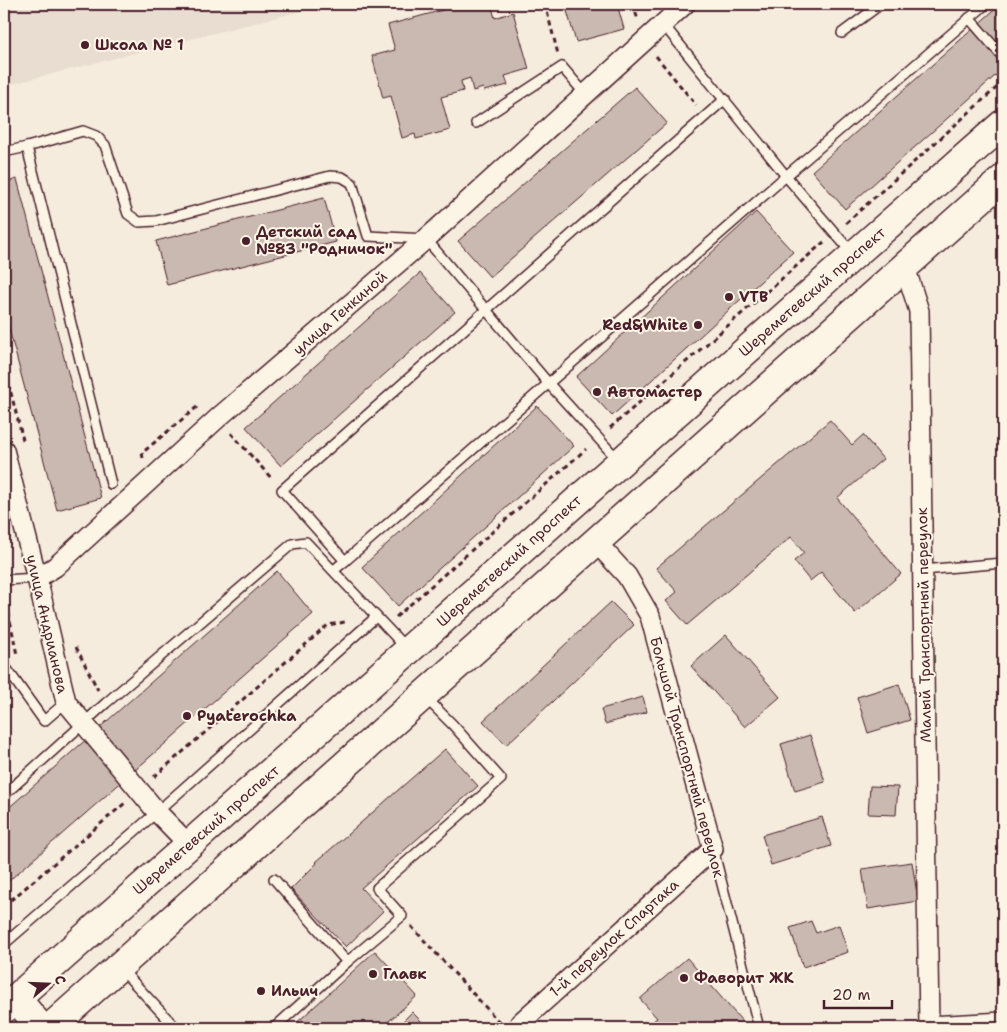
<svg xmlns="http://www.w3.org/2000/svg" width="1007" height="1032" font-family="'Shantell Sans',sans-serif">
<rect width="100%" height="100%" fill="#f5ecde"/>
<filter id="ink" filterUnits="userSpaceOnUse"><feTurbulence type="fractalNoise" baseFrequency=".02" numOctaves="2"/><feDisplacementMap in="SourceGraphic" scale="10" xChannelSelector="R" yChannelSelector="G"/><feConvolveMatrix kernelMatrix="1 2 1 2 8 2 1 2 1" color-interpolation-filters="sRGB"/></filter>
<g filter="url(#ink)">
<path fill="#e8ddd0" d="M4,4H329L4,86Z"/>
<g fill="#cab9b1" stroke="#4a1f2b">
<path d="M465,4H491L495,18L513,12L529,69L505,76L508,85L484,91L483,88L473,91L470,78L461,81L463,91L441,97L450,130L416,139L415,134L402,138L391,96L383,98L372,56L395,50L388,25Z"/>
<path d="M565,4H617L624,29L576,42Z"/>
<path d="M1001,4H1003V69L845,209L812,171Z"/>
<path d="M635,87L667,123L490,277L458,241Z"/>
<path d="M17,179L101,498L57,510L4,310V183Z"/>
<path d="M324,198L336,242L167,285L156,241Z"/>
<path d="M756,212L793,252L612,416L576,377Z"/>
<path d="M420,273L455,312L281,466L246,427Z"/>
<path d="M537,406L574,446L398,606L362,567Z"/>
<path d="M830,420L852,445L863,435L883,459L837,498L901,574L855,613L821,572L810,581L794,561L804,553L791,537L687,625L666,601L677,592L656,568Z"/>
<path d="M277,571L313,614L4,885V812Z"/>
<path d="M611,602L634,625L506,745L483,721Z"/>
<path d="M726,635L780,697L745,727L691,666Z"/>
<path d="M899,684L910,720L868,733L857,697Z"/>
<path d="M643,697L647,712L605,724L601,709Z"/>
<path d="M810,735L825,782L795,791L781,744Z"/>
<path d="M445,749L478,786L361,888L383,911L346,947L291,889L317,863L316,862Z"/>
<path d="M870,786L898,787L896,815L868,814Z"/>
<path d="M822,817L831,846L771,865L762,835Z"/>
<path d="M912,862L918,901L868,909L862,869Z"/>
<path d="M811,921L816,933L839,925L848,952L803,967L790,928Z"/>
<path d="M375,951L417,996L381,1028H291Z"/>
<path d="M687,958L748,1028H644L657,1018L640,999Z"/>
<path d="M412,1012L428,1028H396Z"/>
</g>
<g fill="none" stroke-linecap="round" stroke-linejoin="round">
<g stroke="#4a1f2b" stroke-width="12">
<g id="service">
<path d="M273,4H274"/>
<path d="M969,18L1003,57"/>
<path d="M663,24L786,176L852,253"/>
<path d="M842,33L881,4"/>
<path d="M476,123L562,67L586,95"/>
<path d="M27,147L83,131L96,136L105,145L128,214L139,222L156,221L330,176L342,177L352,183L368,236L426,239L549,384L618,460"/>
<path d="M4,152L27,147L111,484"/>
<path d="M345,561L786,176L986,4"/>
<path d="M334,570L345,561L282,490L725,99"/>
<path d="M923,570L1003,563"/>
<path d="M4,580L37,578"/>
<path d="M4,665L44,721L66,702"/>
<path d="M4,795L106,703L292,544L306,542L407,649"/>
<path d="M713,849L759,1028"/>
<path d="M274,879L347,962L402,916L377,888L501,779L453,725L426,698"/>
<path d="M4,944L157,812L376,617"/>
<path d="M121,969L176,1028"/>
<path d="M929,1021L1003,1017"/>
<path d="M274,1028L347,962"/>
</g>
</g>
<g stroke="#4a1f2b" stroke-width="22">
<g id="minor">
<path d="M905,267L919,311L929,1028"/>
<path d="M4,450L37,578L66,702L157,812L189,845"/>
<path d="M37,578L55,567L219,417L426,239L685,4"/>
<path d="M524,1028L520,1023L713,849L650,616L627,576L596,542"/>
</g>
</g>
<g stroke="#4a1f2b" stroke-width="31">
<g id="primary">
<path d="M16,998L41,1028"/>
<path d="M4,1009L854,255L1003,124"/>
<path d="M50,1028L1003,179"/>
</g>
</g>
<g stroke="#4a1f2b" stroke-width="3" stroke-dasharray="5 4" stroke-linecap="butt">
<path d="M545,4L558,54"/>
<path d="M633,4L638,20"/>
<path d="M656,56L696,105"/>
<path d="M846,223L1003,82"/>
<path d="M4,366L23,440"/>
<path d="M610,428L824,242"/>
<path d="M231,433L272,479"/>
<path d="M143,458L142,453L198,406"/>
<path d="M5,595L17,655"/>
<path d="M396,617L586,449"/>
<path d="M76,647L98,690"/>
<path d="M154,777L328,625L345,622"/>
<path d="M4,906L125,803"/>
<path d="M411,926L500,1023"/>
</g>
<use href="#service" stroke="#fcf5e5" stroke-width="9"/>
<use href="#minor" stroke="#fcf5e5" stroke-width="19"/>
<use href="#primary" stroke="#fcf5e5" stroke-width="28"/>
</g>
</g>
<g fill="#4a1f2b" stroke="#fcf5e5" stroke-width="2">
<circle cx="85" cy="45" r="5"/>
<circle cx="246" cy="241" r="5"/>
<circle cx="729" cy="297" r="5"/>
<circle cx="698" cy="325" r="5"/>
<circle cx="597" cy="392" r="5"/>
<circle cx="187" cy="716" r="5"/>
<circle cx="373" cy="974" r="5"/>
<circle cx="684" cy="978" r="5"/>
<circle cx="261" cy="991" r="5"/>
</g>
<g text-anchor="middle" stroke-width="4" stroke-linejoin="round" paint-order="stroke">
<g font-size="15" font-weight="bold" fill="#4a1f2b" stroke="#fcf5e5" text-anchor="start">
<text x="95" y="50">Школа № 1</text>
<text x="256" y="237">Детский сад<tspan x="256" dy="17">№83 "Родничок"</tspan></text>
<text x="739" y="302">VTB</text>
<text x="688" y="330" text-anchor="end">Red&amp;White</text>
<text x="607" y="397">Автомастер</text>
<text x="197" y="721">Pyaterochka</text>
<text x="383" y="979">Главк</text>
<text x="694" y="983">Фаворит ЖК</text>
<text x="271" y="996">Ильич</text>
</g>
<g font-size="15" fill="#4a1f2b" stroke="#fcf5e5">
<text transform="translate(812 292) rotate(-41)" y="5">Шереметевский проспект</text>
<text transform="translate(340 313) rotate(-41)" y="5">улица Генкиной</text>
<text transform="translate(509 561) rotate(-42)" y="5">Шереметевский проспект</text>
<text transform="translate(47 624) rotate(77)" y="5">улица Андрианова</text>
<text transform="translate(924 625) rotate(-91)" y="5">Малый Транспортный переулок</text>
<text transform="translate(687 757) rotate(75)" y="5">Большой Транспортный переулок</text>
<text transform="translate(206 830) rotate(-41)" y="5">Шереметевский проспект</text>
<text transform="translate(614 938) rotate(-42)" y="5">1-й переулок Спартака</text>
</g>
</g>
<rect width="1007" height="1032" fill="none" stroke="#fcf5e5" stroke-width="20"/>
<rect x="10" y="10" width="987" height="1012" fill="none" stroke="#4a1f2b" stroke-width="2" filter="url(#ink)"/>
<g transform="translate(48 984) rotate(71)" stroke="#fcf5e5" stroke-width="4" paint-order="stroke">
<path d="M0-4L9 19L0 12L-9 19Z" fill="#4a1f2b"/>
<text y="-8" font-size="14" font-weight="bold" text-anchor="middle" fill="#4a1f2b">С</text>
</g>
<path d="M824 1000v8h68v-8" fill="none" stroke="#4a1f2b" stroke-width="2.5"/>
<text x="832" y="1000" font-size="15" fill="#4a1f2b" stroke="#fcf5e5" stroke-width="4" paint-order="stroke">20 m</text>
</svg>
